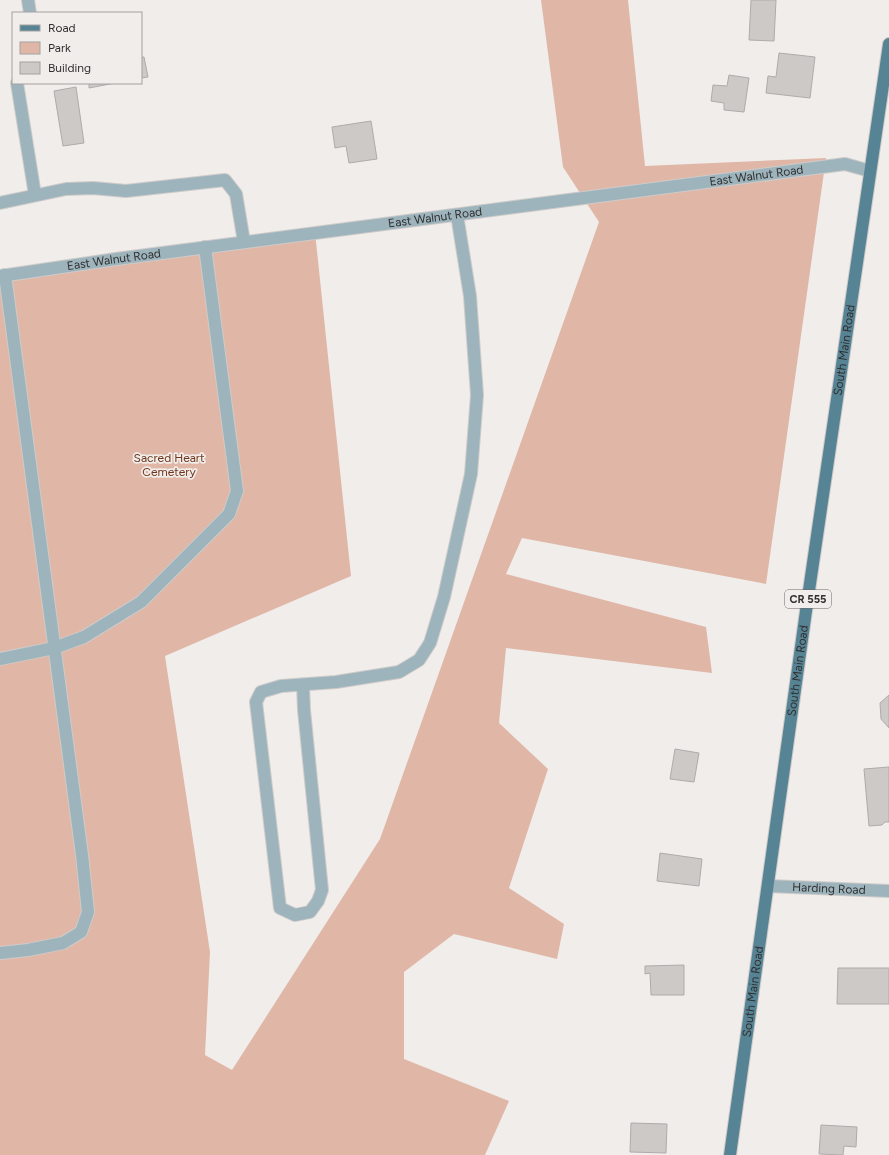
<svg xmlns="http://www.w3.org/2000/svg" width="889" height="1155" font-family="Figtree,sans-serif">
<rect width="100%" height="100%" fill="#f0edeb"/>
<path fill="#e0b7a7" d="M541,0H628L645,166L826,158L766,584L522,538L506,574L706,627L712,673L506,648L499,723L548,769L509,888L564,924L557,959L454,934L404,972V1059L509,1101L485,1155H0V283L315,232L351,576L165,656L210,952L205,1055L232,1070L380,839L599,222L563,167Z"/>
<g fill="#ccc9c7" stroke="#afabaa">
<path d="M751,0H776L774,41L749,40Z"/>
<path d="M779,53L815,57L810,98L766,93L768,76L776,77Z"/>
<path d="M141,57H144L148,77L141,78Z"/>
<path d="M729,75L749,78L744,112L724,110V103L711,101L713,85L727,86Z"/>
<path d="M89,83H115L89,88Z"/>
<path d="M76,87L84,143L63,146L54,91Z"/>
<path d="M371,121L377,159L349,163L346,146L335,148L332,127Z"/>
<path d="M889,695V728L881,719L880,703Z"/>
<path d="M675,749L699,753L694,782L670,779Z"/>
<path d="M889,767V822H885L882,825L869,826L864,769Z"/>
<path d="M660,853L702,859L699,886L657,881Z"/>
<path d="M684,965V995H651L650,973L645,974V966Z"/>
<path d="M838,968H889V1004H837Z"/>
<path d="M631,1123L667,1124L666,1153L630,1152Z"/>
<path d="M821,1125L857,1127L856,1147L844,1146L843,1155L819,1154Z"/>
</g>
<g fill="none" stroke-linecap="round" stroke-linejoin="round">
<g stroke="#cecbc9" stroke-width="14">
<g id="minor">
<path d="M28,0L30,13"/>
<path d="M17,83L35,195"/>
<path d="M0,203L66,189L93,188L126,191L225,180L236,194L244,242"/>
<path id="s1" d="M0,276L116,259L845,164L870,171"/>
<path d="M0,659L54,648L84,637L141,602L229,514L237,491L205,247"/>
<path d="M303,685L304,710L322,890L318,901L310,912L295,915L280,908L256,702L261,692L281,686L336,682L399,672L419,660L430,643L444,597L471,474L477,395L470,296L457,215"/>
<path id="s2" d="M768,886L889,891"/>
<path d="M0,953L28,950L63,943L81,932L88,912L82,855L5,275"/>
</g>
</g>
<g stroke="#cecbc9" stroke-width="14">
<g id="major">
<path id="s3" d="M730,1155L806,611L889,44"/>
</g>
</g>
<use href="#minor" stroke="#9db4bd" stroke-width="12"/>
<use href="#major" stroke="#578494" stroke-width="12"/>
</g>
<g text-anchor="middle" stroke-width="3.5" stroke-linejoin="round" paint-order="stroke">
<rect fill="#f0edeb" stroke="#6a6867" stroke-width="1" x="785" y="590" width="46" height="18" rx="3"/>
<g font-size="11" font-weight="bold" fill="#312f2f">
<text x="808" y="603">CR 555</text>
</g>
<g font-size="12" fill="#312f2f" stroke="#f0edeb">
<text dy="4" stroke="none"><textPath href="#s1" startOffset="763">East Walnut Road</textPath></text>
<text dy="4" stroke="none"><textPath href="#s1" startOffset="439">East Walnut Road</textPath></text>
<text dy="4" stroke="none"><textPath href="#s1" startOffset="115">East Walnut Road</textPath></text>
<text dy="4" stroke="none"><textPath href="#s3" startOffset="813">South Main Road</textPath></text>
<text dy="4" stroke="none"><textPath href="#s3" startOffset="489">South Main Road</textPath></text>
<text dy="4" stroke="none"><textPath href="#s2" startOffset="61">Harding Road</textPath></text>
<text dy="4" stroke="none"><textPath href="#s3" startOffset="165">South Main Road</textPath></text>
</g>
<g font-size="12" fill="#703419" stroke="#f0edeb">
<text x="169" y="462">Sacred Heart<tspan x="169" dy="14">Cemetery</tspan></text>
</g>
</g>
<rect x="12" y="12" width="130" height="72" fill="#f0edeb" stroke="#a4a1a0"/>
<rect x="20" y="25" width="20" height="6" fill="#578494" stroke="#a4a1a0"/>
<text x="48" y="32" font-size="12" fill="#312f2f">Road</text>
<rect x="20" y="42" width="20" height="12" fill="#e0b7a7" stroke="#a4a1a0"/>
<text x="48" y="52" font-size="12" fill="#312f2f">Park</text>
<rect x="20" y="62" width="20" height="12" fill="#ccc9c7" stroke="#a4a1a0"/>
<text x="48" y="72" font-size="12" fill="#312f2f">Building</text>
</svg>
